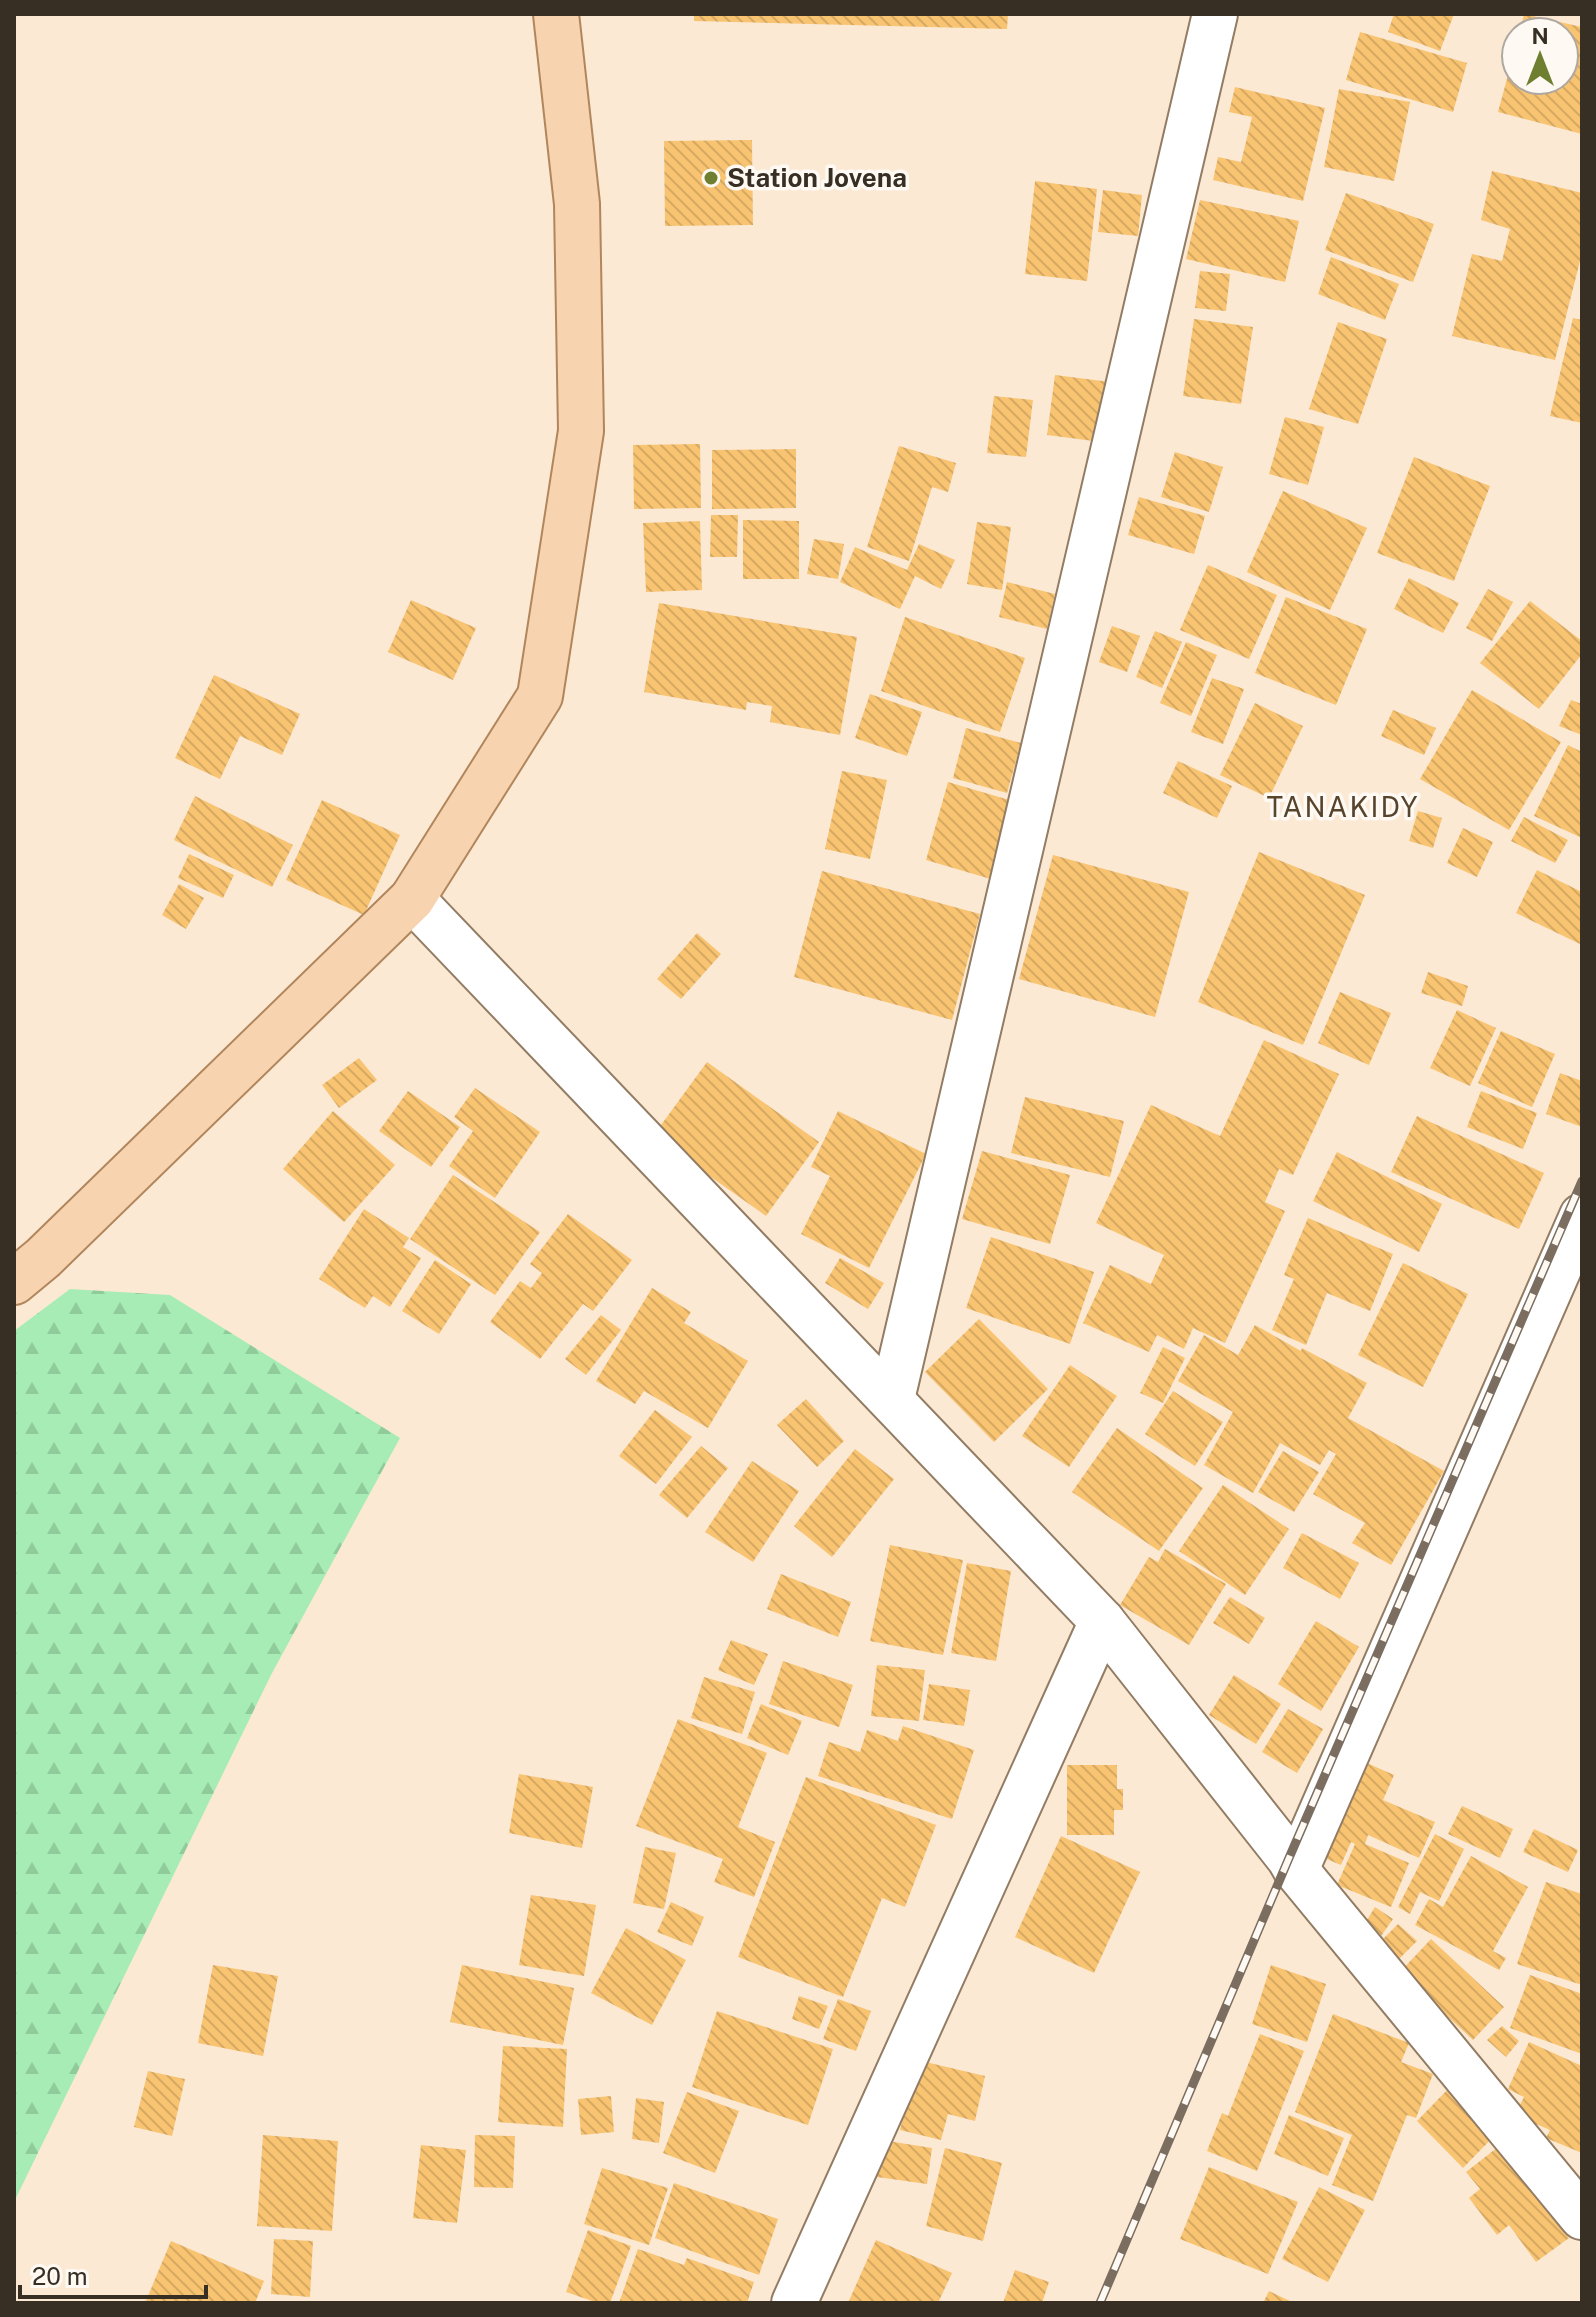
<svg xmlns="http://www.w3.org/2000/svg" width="1596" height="2317" font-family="'Public Sans',sans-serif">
<defs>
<pattern id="forest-firs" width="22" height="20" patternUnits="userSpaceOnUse" patternTransform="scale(2)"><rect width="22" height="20" fill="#a7ecb4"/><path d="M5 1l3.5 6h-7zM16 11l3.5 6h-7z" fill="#90cb9b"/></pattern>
<pattern id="building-back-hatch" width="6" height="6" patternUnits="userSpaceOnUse" patternTransform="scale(2)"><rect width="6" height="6" fill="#f9c471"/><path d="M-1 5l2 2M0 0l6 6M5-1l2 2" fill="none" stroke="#d6a962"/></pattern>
</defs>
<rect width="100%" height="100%" fill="#fce9d4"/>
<path fill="url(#forest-firs)" d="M70,1289L170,1295L400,1438L271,1675L14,2202V1331Z"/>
<g fill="url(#building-back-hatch)">
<path d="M694,14H1008L1007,29L694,21Z"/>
<path d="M1394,14H1454L1440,51L1388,32Z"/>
<path d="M1524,14L1582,27V134L1498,112L1515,49L1516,80H1564V32H1520Z"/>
<path d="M1360,32L1467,63L1453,112L1346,80Z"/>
<path d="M1235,87L1325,108L1303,201L1213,180L1218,157L1241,162L1252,117L1229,112Z"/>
<path d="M1339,89L1410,102L1394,181L1324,167Z"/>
<path d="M752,140L753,225L665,226L664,141Z"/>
<path d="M1492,171L1582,193V253L1555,360L1452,336L1472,254L1502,261L1510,229L1481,220Z"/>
<path d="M1035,181L1097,189L1087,281L1025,274Z"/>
<path d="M1103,190L1142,195L1138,236L1098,232Z"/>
<path d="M1346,193L1434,224L1413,282L1325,250Z"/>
<path d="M1200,200L1299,221L1285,282L1186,259Z"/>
<path d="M1331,257L1399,284L1385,320L1318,294Z"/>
<path d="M1200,271L1230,274L1226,311L1195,308Z"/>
<path d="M1573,318L1582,320V423L1550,416Z"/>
<path d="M1194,319L1253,327L1241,404L1183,396Z"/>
<path d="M1338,322L1387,339L1358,424L1309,409Z"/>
<path d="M1055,375L1110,382L1101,442L1047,435Z"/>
<path d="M994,396L1033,400L1026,457L987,453Z"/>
<path d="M1285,417L1324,427L1308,485L1269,474Z"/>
<path d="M700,444L701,508L634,509L633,445Z"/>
<path d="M899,446L956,463L948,492L932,487L909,561L867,547Z"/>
<path d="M796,449V508L712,509V450Z"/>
<path d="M1175,452L1223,467L1209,512L1161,497Z"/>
<path d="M1414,457L1490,486L1454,581L1377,553Z"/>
<path d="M1283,491L1367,528L1330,610L1247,572Z"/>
<path d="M1139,497L1205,516L1194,554L1128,535Z"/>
<path d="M711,515H738L737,557H710Z"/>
<path d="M743,520L799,521V579H743Z"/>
<path d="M700,521L702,590L646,592L643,523Z"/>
<path d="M977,522L1011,527L1002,590L967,584Z"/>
<path d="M814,539L844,544L838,579L807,574Z"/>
<path d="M919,544L955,560L941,589L915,576L900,609L840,582L855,547L907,570Z"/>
<path d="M1208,565L1277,595L1249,659L1180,630Z"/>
<path d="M1409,578L1459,603L1443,633L1394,609Z"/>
<path d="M1007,582L1055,594L1047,629L999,617Z"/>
<path d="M1488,589L1513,602L1492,641L1466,628Z"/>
<path d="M1286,597L1367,629L1336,705L1255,673Z"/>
<path d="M411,600L476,628L453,680L388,652Z"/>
<path d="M1530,601L1582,641V654L1539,709L1480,663Z"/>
<path d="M659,603L857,637L840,735L770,722L772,706L747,702L746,710L644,692Z"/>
<path d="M905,617L1025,658L1000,732L881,691Z"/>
<path d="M1112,626L1140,636L1127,672L1099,662Z"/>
<path d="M1155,631L1182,642L1162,688L1136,677Z"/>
<path d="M1186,642L1217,655L1191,716L1160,703Z"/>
<path d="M214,675L300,714L282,755L240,736L220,779L175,758Z"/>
<path d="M1212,678L1244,689L1223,744L1191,732Z"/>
<path d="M1472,690L1561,742L1509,830L1420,779Z"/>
<path d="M870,694L922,712L907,756L855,738Z"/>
<path d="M1571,700L1582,704V735L1559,726Z"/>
<path d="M1255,703L1303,726L1269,798L1220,775Z"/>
<path d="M1393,710L1436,728L1424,755L1381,736Z"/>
<path d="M966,728L1021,743L1007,793L953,778Z"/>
<path d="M1568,745L1582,752V838L1534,816Z"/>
<path d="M1178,761L1232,786L1217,818L1163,793Z"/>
<path d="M842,771L887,780L870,859L825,849Z"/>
<path d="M948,782L1016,802L994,880L926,860Z"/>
<path d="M195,796L293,845L272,887L174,840Z"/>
<path d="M322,800L400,835L364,915L286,880Z"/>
<path d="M1418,811L1442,818L1433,848L1409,841Z"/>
<path d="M1524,817L1568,840L1555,863L1511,841Z"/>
<path d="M1463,828L1493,842L1477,877L1447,863Z"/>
<path d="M1259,852L1365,895L1303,1045L1198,1002Z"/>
<path d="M189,854L234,875L223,898L178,878Z"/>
<path d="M1053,855L1189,892L1155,1017L1019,979Z"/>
<path d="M1537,870L1582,892V945L1516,913Z"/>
<path d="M822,871L980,914L952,1020L794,977Z"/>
<path d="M179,884L204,898L186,929L162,915Z"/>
<path d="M697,933L721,954L681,999L657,979Z"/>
<path d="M1428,972L1468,986L1462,1006L1421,993Z"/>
<path d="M1340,992L1391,1013L1369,1065L1318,1043Z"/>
<path d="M1457,1010L1496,1028L1470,1086L1430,1068Z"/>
<path d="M1501,1031L1555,1054L1532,1107L1478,1083Z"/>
<path d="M1264,1040L1339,1074L1293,1175L1279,1169L1265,1202L1285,1211L1225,1343L1193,1328L1184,1349L1157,1335L1149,1352L1083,1323L1110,1265L1151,1284L1164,1255L1096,1223L1151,1105L1220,1136Z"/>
<path d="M359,1058L377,1080L339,1108L322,1085Z"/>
<path d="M707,1062L819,1142L766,1216L653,1136Z"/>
<path d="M1560,1073L1582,1081V1127L1546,1114Z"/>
<path d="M475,1088L540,1132L495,1198L449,1166L473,1131L454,1117Z"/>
<path d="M408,1091L460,1127L431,1167L379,1131Z"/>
<path d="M1481,1091L1537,1113L1523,1149L1467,1127Z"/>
<path d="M1025,1097L1124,1121L1110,1177L1011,1153Z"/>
<path d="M333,1111L395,1165L344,1222L283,1169Z"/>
<path d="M838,1111L926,1154L869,1268L801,1234L830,1176L811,1167Z"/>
<path d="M1417,1116L1544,1173L1519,1229L1391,1172Z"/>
<path d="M982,1151L1070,1175L1050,1244L962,1219Z"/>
<path d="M1337,1152L1442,1204L1419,1252L1313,1201Z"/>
<path d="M453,1175L540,1232L495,1295L410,1239Z"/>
<path d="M364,1209L409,1238L403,1247L421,1258L390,1307L373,1296L365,1308L319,1279Z"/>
<path d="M568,1214L632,1260L593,1311L583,1304L540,1359L490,1322L520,1281L531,1288L542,1273L530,1264Z"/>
<path d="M1308,1218L1393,1254L1370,1311L1327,1293L1306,1345L1272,1330L1294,1279L1284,1275Z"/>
<path d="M991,1237L1094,1272L1070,1344L966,1308Z"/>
<path d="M840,1258L884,1283L868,1309L825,1283Z"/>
<path d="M435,1260L471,1284L439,1334L402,1311Z"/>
<path d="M1403,1263L1468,1294L1423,1387L1358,1355Z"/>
<path d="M652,1288L691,1312L684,1323L748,1361L708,1428L644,1391L635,1404L596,1381Z"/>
<path d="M601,1315L621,1330L586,1375L565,1359Z"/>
<path d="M979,1319L1048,1389L994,1442L925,1372Z"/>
<path d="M1255,1325L1301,1351L1302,1348L1367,1383L1348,1418L1444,1471L1391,1565L1352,1543L1365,1523L1313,1494L1336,1454L1329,1450L1320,1465L1280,1443L1253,1493L1204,1465L1233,1412L1178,1381L1204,1335L1238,1355Z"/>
<path d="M1163,1347L1185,1358L1163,1403L1140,1393Z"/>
<path d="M1070,1365L1117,1396L1069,1467L1022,1436Z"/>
<path d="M1173,1391L1223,1422L1195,1466L1145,1434Z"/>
<path d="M806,1399L844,1441L817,1467L777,1425Z"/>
<path d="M655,1410L692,1437L656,1484L619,1456Z"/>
<path d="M1117,1428L1203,1488L1159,1551L1072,1492Z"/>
<path d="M701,1446L728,1468L687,1518L659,1495Z"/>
<path d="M855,1449L894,1479L832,1557L794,1526Z"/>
<path d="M1283,1451L1319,1472L1294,1512L1258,1492Z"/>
<path d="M752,1461L799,1491L753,1562L705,1532Z"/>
<path d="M1223,1485L1289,1529L1245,1595L1179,1551Z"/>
<path d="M1302,1533L1359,1563L1340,1599L1283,1568Z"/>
<path d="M890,1545L963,1560L943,1655L870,1641Z"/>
<path d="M1165,1549L1226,1584L1189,1645L1120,1605L1149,1557L1158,1562Z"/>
<path d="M967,1563L1011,1571L996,1661L951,1653Z"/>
<path d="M781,1574L851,1602L838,1637L767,1609Z"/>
<path d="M1230,1597L1265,1618L1249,1644L1213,1623Z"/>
<path d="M1316,1621L1359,1647L1321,1711L1278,1684Z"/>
<path d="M731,1640L768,1654L754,1685L718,1670Z"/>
<path d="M783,1661L853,1685L839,1727L769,1704Z"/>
<path d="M877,1665L925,1670L919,1721L871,1716Z"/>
<path d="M1234,1675L1281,1704L1256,1744L1209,1715Z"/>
<path d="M704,1677L755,1692L742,1734L691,1718Z"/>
<path d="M929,1684L970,1690L964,1726L923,1720Z"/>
<path d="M761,1704L802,1721L788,1755L747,1738Z"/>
<path d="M1288,1709L1323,1729L1297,1773L1262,1752Z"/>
<path d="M678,1719L767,1753L738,1827L775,1842L754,1897L714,1882L723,1859L636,1826Z"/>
<path d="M903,1726L974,1750L952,1819L818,1776L829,1742L860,1752L867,1730L898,1741Z"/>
<path d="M1351,1756L1394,1775L1383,1800L1435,1822L1419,1858L1368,1835L1365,1844L1409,1863L1391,1907L1337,1885L1355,1844L1351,1842L1341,1865L1317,1855Z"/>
<path d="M1067,1765H1117V1789H1123V1810H1114V1835H1067Z"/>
<path d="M519,1774L593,1787L582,1848L509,1833Z"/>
<path d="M806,1777L936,1825L905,1907L882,1898L843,1997L738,1957Z"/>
<path d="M1462,1806L1513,1829L1500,1858L1448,1834Z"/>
<path d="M1534,1829L1578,1850L1568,1872L1523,1852Z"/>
<path d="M1435,1834L1464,1849L1439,1901L1420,1892L1410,1914L1398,1907Z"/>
<path d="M1061,1836L1140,1872L1094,1973L1015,1937Z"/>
<path d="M645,1847L676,1853L664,1909L633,1903Z"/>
<path d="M1471,1856L1528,1887L1493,1951L1506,1958L1499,1970L1415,1925L1429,1899L1443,1907Z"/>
<path d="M1546,1882L1582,1894V1985L1517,1964Z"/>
<path d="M531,1895L596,1905L584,1976L519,1965Z"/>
<path d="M671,1902L704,1917L692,1946L657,1932Z"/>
<path d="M1375,1907L1393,1919L1379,1939L1362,1928Z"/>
<path d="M1398,1924L1417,1941L1399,1959L1381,1941Z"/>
<path d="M626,1928L686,1960L652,2025L591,1993Z"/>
<path d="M1431,1939L1504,2007L1473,2040L1400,1972Z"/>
<path d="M213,1965L278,1976L263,2056L198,2043Z"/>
<path d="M462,1965L574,1988L563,2045L450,2022Z"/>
<path d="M1271,1965L1326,1984L1307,2042L1252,2024Z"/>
<path d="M1530,1975L1582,1994V2054L1510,2028Z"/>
<path d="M799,1996L828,2006L819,2029L792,2019Z"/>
<path d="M838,1999L871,2011L856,2051L823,2039Z"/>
<path d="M717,2011L833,2049L808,2125L692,2087Z"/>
<path d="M1333,2014L1409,2043L1401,2062L1433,2074L1416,2118L1407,2115L1373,2201L1332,2185L1352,2135L1295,2112Z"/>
<path d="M1502,2026L1519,2041L1506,2057L1487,2040Z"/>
<path d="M1260,2034L1304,2051L1257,2171L1207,2151L1222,2113L1228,2116Z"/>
<path d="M1529,2042L1582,2066V2153L1546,2138L1550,2130L1515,2115L1524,2097L1508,2089Z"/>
<path d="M503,2046L567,2049L563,2127L498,2122Z"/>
<path d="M917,2060L985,2076L975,2121L948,2114L941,2140L900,2130Z"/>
<path d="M148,2071L185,2079L172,2136L134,2127Z"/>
<path d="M1451,2086L1498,2132L1463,2168L1417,2121Z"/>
<path d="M687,2092L739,2111L715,2173L663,2153Z"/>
<path d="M611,2096L614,2132L581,2135L578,2099Z"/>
<path d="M636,2098L664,2102L659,2143L632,2139Z"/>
<path d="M1289,2115L1344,2138L1328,2176L1274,2154Z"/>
<path d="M263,2135L338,2141L332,2231L257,2226Z"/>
<path d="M475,2135L515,2136L513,2188L474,2187Z"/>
<path d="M875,2139L932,2148L927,2184L870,2176Z"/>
<path d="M421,2145L466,2150L457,2223L413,2218Z"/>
<path d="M1498,2147L1569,2238L1536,2262L1509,2225L1497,2235L1469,2198L1480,2189L1466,2172Z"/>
<path d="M945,2148L1002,2163L983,2241L926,2226Z"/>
<path d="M1209,2167L1298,2202L1268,2274L1180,2239Z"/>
<path d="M602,2168L668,2188L649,2245L584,2224Z"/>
<path d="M674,2183L778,2219L759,2275L655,2238Z"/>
<path d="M1319,2187L1365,2210L1328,2282L1282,2259Z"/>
<path d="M588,2230L631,2246L610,2303H598L566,2292Z"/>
<path d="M274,2239L313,2241L310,2297L271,2294Z"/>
<path d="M876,2240L952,2273L938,2303H848Z"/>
<path d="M171,2241L264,2281L255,2303H145Z"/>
<path d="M638,2249L684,2265L687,2258L754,2282L747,2303H619Z"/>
<path d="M1015,2270L1049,2282L1042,2303H1003Z"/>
<path d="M1269,2291L1294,2303H1263Z"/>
</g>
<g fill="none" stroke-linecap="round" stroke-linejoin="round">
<g stroke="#927c64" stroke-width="48">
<g id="minor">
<path d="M412,899L1102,1621L1289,1858L1296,1870L1582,2217"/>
<path d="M892,1399L1215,14"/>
<path d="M1296,1870L1582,1216"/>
<path d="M794,2303L1102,1621"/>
</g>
</g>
<g stroke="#b1865c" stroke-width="48">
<path id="major" d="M14,1282L43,1258L412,899L540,696L581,431L577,204L556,14"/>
</g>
<use href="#minor" stroke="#fff" stroke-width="44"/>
<use href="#major" stroke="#f7d3af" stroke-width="44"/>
<g stroke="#7b6e60" stroke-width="9">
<path id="rail" d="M1100,2303L1289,1858L1582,1181"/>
</g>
<use href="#rail" stroke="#fef9f3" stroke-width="6" stroke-dasharray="18" stroke-linecap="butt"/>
</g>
<circle fill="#6e7f2f" stroke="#fef9f3" stroke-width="3" cx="711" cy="178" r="8"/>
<g text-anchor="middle" stroke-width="7" stroke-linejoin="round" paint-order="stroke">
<g font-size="26" font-weight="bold" fill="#372e24" stroke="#fef9f3" text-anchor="start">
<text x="727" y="187">Station Jovena</text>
</g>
<g font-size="28" letter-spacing="2" fill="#57442d" stroke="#fef9f3">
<text x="1343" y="817">TANAKIDY</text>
</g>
</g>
<rect width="1596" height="2317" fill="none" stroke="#372e24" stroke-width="32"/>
<g transform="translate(1540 56)"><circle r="38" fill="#fef9f3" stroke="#aea8a0" stroke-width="2"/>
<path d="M0-6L14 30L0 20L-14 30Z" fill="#6e7f2f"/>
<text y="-12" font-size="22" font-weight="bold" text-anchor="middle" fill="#372e24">N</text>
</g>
<path d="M20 2285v12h186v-12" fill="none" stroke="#372e24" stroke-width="4"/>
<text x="32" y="2285" font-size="24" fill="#372e24" stroke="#fef9f3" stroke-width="6" paint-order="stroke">20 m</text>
</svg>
